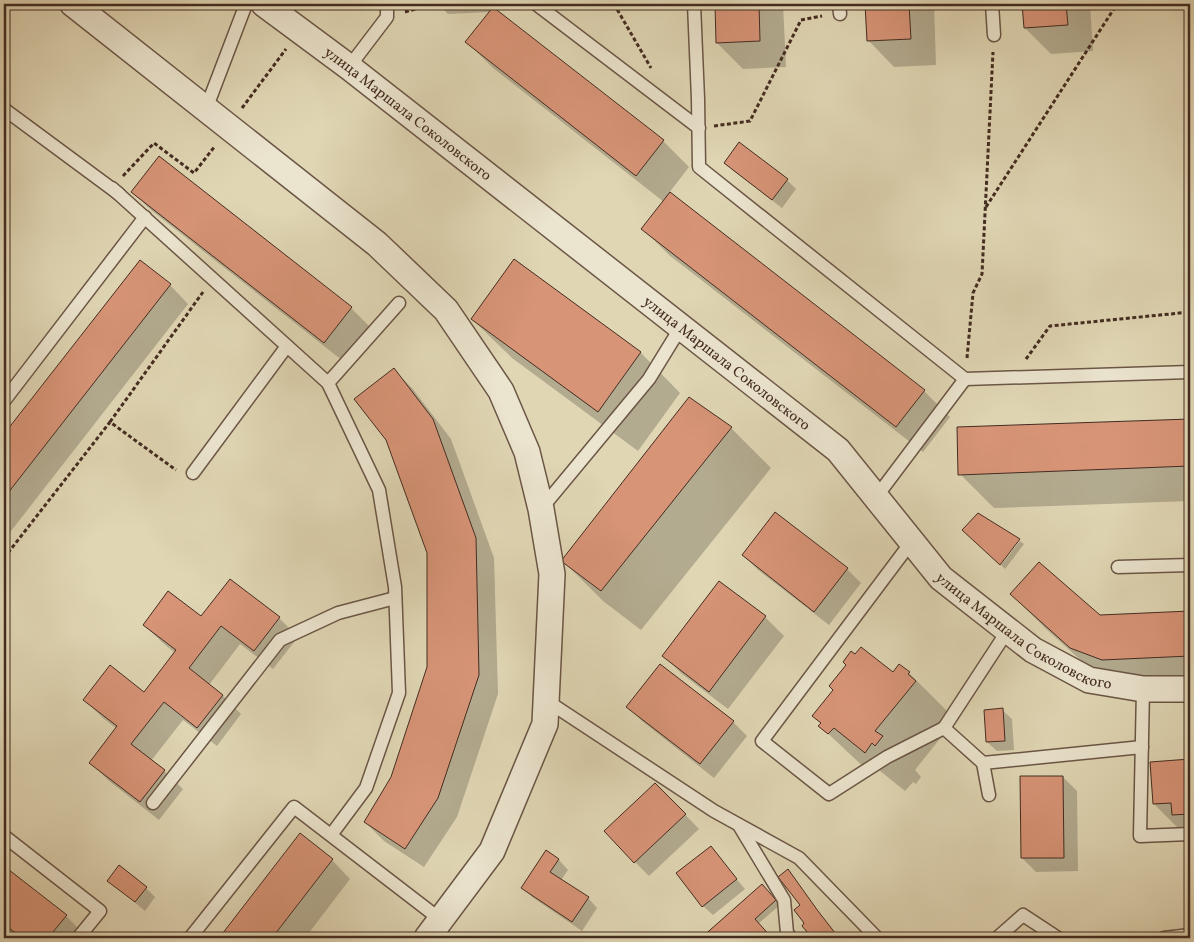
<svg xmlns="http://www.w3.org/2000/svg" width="1194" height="942" font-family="Vollkorn,serif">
<rect width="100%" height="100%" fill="#e0d6b4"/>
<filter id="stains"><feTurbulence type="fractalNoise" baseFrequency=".004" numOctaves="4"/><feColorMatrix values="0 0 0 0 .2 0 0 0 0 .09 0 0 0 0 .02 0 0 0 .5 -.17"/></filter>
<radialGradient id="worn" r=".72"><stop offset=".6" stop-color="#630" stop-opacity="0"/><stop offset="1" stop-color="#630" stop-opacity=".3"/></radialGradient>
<g fill="#0003">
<path d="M438,4H492V8L663,141L689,167L669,193L924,391L950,417L923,452L669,255L643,229L664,202L493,68L467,42L490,12L448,14Z"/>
<path d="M716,4H783L786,67L743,69L717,43Z"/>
<path d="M867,4H934L936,65L894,67L868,40Z"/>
<path d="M1024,4H1090L1093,51L1051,54L1025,28Z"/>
<path d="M159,158L351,308L370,327L343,361L151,210L132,192Z"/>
<path d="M725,163L787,180L796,189L782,208L735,172Z"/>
<path d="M515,260L641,353L680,393L638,451L512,358L472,319Z"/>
<path d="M140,261L170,285L188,304L4,540V436Z"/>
<path d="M394,370L412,388L451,439L494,558L498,694L457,817L424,867L384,841L365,822L392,778L429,668L428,552Z"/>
<path d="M690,399L731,428L771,468L641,630L603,601L563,561Z"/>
<path d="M1190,420V501L994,508L960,474L958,429Z"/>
<path d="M1020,541L1024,544L1005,569L1001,565Z"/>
<path d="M743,555L847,569L861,583L829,625L757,569Z"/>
<path d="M230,581L279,618L298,637L273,669L240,644L209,685L222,695L241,714L217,746L183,720L151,761L164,771L183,789L159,820L109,781L91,763L117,729L103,718L85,700L144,694L175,653L163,643L144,625L201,618Z"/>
<path d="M719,582L765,617L784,636L728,709L682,674L664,656Z"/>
<path d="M1011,594L1099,616L1190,612V691L1105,682L1045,628Z"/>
<path d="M909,673L948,712L954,721L915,770L921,777L916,784L913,782L905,791L874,766L869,772L820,726L893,674Z"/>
<path d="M628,707L733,722L747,736L714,778L642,721Z"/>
<path d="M1002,710L1012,719L1014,750L997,751L987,742Z"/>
<path d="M1190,760V838H1188L1154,804L1151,763Z"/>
<path d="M1063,777L1077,791L1078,871L1036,872L1022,858Z"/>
<path d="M669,798L699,829L649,876L635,862Z"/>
<path d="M300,835L332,860L350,879L305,938H221Z"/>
<path d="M710,848L745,889L713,915L703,906Z"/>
<path d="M547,852L559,860L568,870L561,880L588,898L597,908L582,931L532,897L523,888Z"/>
<path d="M4,867L66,916L84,934L81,938H18L4,927Z"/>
<path d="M109,881L146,888L155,897L145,911Z"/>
<path d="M762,885L780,905L758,924L771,938H703Z"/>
</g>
<g fill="#d79477" stroke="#442c21">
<path d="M715,4H759L760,41L716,43Z"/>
<path d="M865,4H909L911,39L867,41Z"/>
<path d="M1022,4H1066L1068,25L1024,28Z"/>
<path d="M493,7L664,140L636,176L465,42Z"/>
<path d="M739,142L788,179L772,200L724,163Z"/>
<path d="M159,156L352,307L324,343L131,192Z"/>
<path d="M670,192L925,390L896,427L641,229Z"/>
<path d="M514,259L641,352L598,412L471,319Z"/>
<path d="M140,260L171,284L4,498V434Z"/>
<path d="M394,368L433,419L476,538L479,675L438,798L405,849L364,822L391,777L427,667V553L386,440L354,399Z"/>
<path d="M689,397L732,427L601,591L561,561Z"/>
<path d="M1190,419V466L958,475L957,427Z"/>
<path d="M775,512L848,568L814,612L742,555Z"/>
<path d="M978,513L1020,539L1000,565L962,530Z"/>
<path d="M1039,562L1100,615L1190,611V656L1102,660L1070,648L1010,594Z"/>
<path d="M230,579L280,617L254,651L221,626L189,668L223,695L197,728L164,702L131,744L165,770L140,802L89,763L117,726L83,700L110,665L144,692L176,650L143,625L168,591L201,616Z"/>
<path d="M719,581L766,616L709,692L662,656Z"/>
<path d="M861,647L893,672L899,664L910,672L908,674L916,681L875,731L883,736L875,746L872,743L865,753L834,728L828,734L818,726L821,723L812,716L833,690L829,686L846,665L843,662L851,651L855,654Z"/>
<path d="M660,664L734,721L700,764L626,707Z"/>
<path d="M1003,708L1005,741L986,742L984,710Z"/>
<path d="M1190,759V814L1172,815L1171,803L1153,804L1150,762Z"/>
<path d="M1020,776H1063L1064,858H1021Z"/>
<path d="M655,783L686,814L634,863L604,831Z"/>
<path d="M300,833L333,859L272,938H219Z"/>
<path d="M711,846L737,879L702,907L676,873Z"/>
<path d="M546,850L559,859L550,872L589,897L572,922L521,888Z"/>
<path d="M119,865L147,887L135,902L107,881Z"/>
<path d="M4,866L67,915L48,938H22L4,924Z"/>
<path d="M788,869L818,911L839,938H812L802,926L804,923L794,910L800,905L778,877Z"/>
<path d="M762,884L776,900L755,919L772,938H742L739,935L735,938H701Z"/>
</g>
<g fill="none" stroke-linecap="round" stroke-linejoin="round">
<g stroke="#6b5646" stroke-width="15">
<g id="lane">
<path d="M536,4L699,128"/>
<path d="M694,4L698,99L699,167L965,379L1190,372"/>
<path d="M839,4L840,14"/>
<path d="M992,4L994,35"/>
<path d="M349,67L387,17V4"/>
<path d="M4,109L119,194"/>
<path d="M206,109L246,4"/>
<path d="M112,188L328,383L399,303"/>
<path d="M328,383L379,490L395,587L399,693L366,788L331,835"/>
<path d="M4,401L145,217"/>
<path d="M193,473L287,346"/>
<path d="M877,496L965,379"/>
<path d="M541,509L649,379L681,327"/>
<path d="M912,541L762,741L829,794L887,757L944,728"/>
<path d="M1118,567L1190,565"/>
<path d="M1143,689L1140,836L1190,834"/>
<path d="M547,701L714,811L799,858L877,938"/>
<path d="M983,763L1142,747"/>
<path d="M989,795L983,763L944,728L1008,630"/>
<path d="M153,803L280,640L338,613L395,598"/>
<path d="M740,827L784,900L787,933L791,938"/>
<path d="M4,836L100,911L78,938"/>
<path d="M190,938L294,807L441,920"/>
<path d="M997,938L1023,915L1058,938"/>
<path d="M1164,938L1190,935"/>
</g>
</g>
<g stroke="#6b5646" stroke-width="28">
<g id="street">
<path d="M73,4L377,244L446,310L501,391L527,452L541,509L552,574L545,724L492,851L427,938"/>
<path id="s1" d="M264,4L349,67L838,450L941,578L1033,650L1089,680L1143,689H1190"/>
</g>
</g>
<g stroke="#442c21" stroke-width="3" stroke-dasharray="4 2.5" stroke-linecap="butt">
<path d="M614,4L651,68"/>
<path d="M405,12L433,4"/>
<path d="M242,108L286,49"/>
<path d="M714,126L750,121L801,20L822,16"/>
<path d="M123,176L154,143L194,173L215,146"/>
<path d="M986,207L1117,4"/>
<path d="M967,358L973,293L982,274L993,52"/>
<path d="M1026,359L1050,326L1190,312"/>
<path d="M110,422L203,292"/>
<path d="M4,558L110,422L176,470"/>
</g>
<use href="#lane" stroke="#ebe4ce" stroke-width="12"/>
<use href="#street" stroke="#ebe4ce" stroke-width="25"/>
</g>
<g text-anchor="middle" stroke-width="4" stroke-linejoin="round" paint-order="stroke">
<g font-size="15" fill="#442c21" stroke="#ebe4ce">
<text dy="5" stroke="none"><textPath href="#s1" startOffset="181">улица Маршала Соколовского</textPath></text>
<text dy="5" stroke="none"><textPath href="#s1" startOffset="586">улица Маршала Соколовского</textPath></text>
<text dy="5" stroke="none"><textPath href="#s1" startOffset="991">улица Маршала Соколовского</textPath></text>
</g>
</g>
<rect width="1194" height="942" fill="none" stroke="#e0d6b4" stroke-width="20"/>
<rect x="5" y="5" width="1184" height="932" fill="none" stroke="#442c21" stroke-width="2.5"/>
<rect x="10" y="10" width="1174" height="922" fill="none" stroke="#442c21"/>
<rect width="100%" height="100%" filter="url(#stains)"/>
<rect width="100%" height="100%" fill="url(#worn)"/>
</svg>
